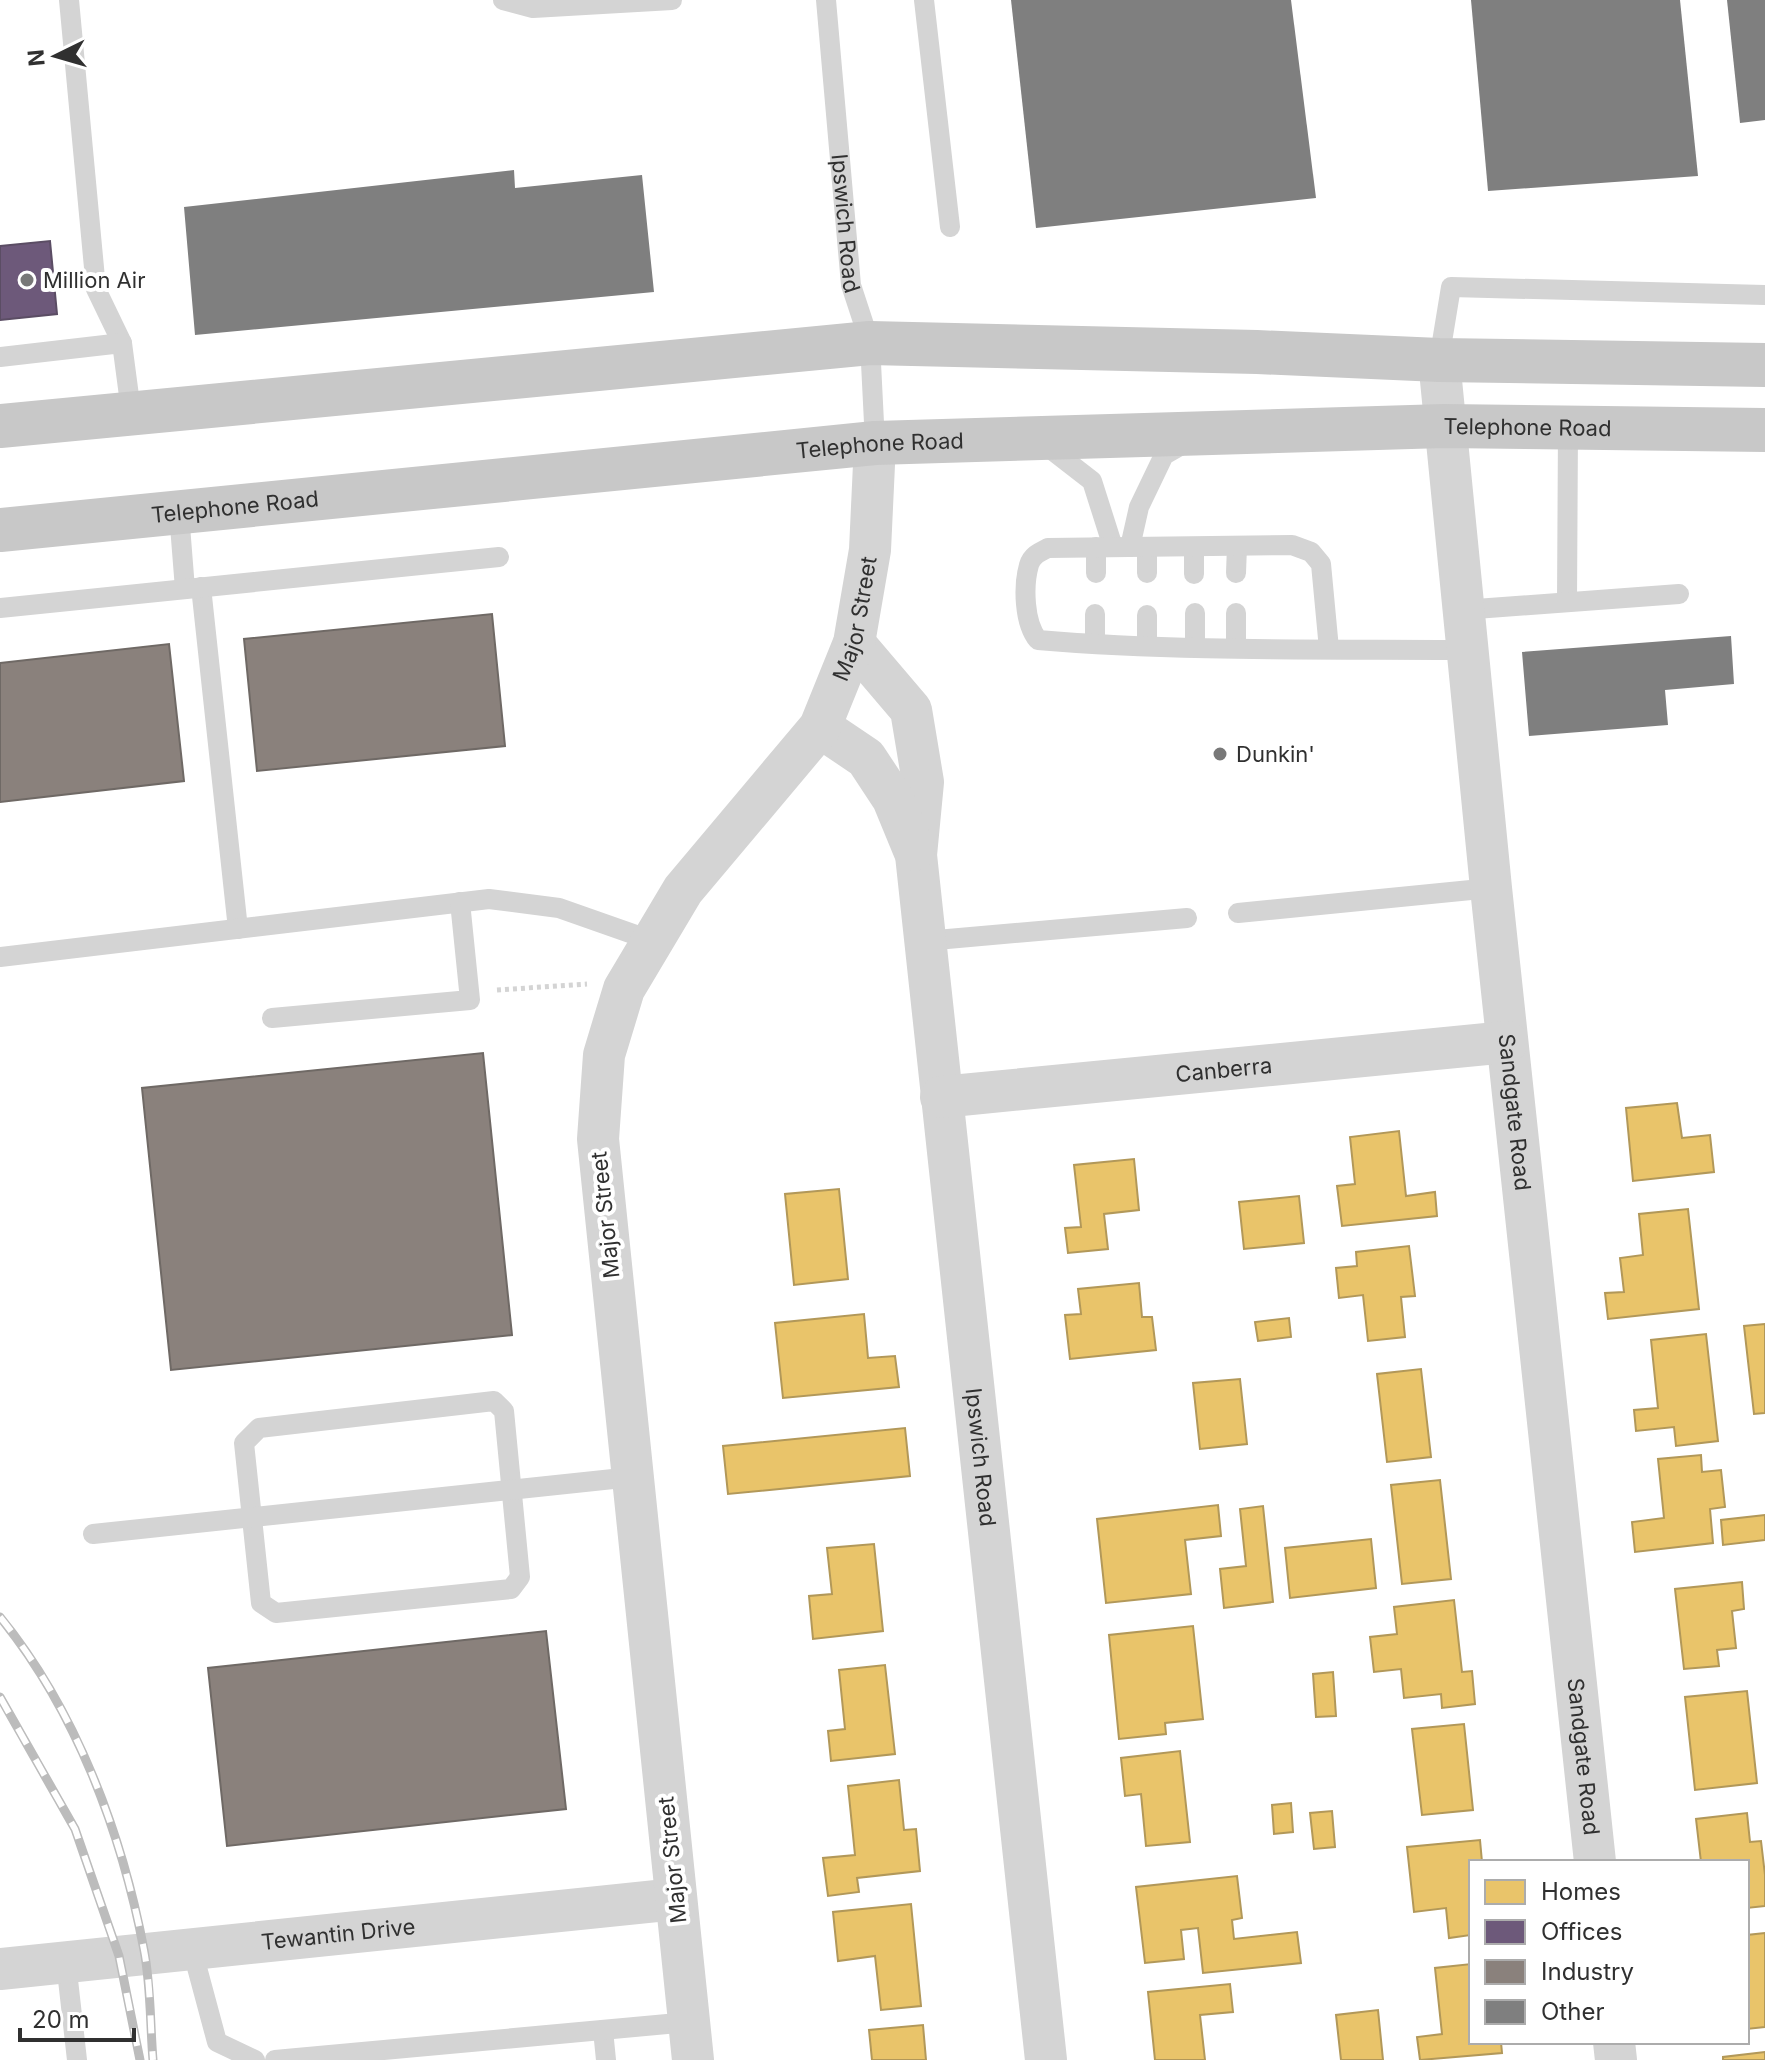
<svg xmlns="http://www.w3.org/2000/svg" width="1765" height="2060" font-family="Inter,sans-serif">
<rect width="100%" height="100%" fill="#fff"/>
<g fill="#e9c46a" stroke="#b29859" stroke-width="2">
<path d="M1677,1103L1682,1138L1710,1135L1714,1172L1633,1181L1626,1108Z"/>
<path d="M1399,1131L1406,1196L1435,1192L1437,1216L1342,1226L1337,1186L1355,1184L1350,1137Z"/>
<path d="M1134,1159L1139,1210L1104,1214L1108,1249L1068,1253L1065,1228L1081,1227L1074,1165Z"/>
<path d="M839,1189L848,1279L794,1285L785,1194Z"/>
<path d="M1299,1196L1304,1243L1244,1249L1239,1202Z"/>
<path d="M1688,1209L1699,1309L1608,1319L1605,1293L1624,1292L1620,1258L1643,1255L1639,1214Z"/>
<path d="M1409,1246L1415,1296L1401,1297L1405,1337L1368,1341L1363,1295L1339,1298L1336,1268L1357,1266L1356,1252Z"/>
<path d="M1139,1283L1142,1317H1152L1156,1350L1070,1359L1065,1315L1081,1314L1078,1289Z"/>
<path d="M864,1314L868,1358L895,1356L899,1387L783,1398L775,1323Z"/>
<path d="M1289,1318L1291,1337L1258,1341L1255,1322Z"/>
<path d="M1765,1324V1413L1754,1414L1744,1326Z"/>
<path d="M1706,1334L1718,1441L1676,1446L1674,1427L1636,1431L1634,1410L1658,1408L1651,1340Z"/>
<path d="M1421,1369L1431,1457L1387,1462L1377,1374Z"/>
<path d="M1240,1379L1247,1444L1200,1449L1193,1383Z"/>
<path d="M905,1428L910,1476L728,1494L723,1446Z"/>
<path d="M1701,1455L1702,1472L1721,1470L1725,1507L1710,1509L1713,1543L1635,1552L1632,1522L1664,1518L1658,1459Z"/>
<path d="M1440,1480L1451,1579L1402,1584L1391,1485Z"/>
<path d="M1218,1505L1221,1536L1185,1540L1191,1594L1106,1603L1097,1519Z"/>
<path d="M1263,1506L1273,1602L1224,1608L1220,1569L1246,1566L1240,1509Z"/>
<path d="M1765,1515V1540L1723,1545L1721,1520Z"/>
<path d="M1371,1539L1376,1588L1290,1598L1285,1548Z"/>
<path d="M874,1544L883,1631L813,1639L809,1596L832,1594L827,1548Z"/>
<path d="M1742,1582L1744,1609L1732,1611L1736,1648L1717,1650L1719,1666L1684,1669L1675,1589Z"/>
<path d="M1454,1600L1462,1672L1472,1671L1475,1704L1442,1708L1441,1694L1404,1698L1401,1669L1374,1672L1370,1637L1397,1634L1394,1607Z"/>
<path d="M1193,1626L1203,1719L1165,1723L1166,1734L1119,1739L1109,1635Z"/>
<path d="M885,1665L895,1754L831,1761L828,1731L845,1729L839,1670Z"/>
<path d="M1333,1672L1336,1716L1316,1717L1313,1674Z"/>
<path d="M1747,1691L1757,1783L1695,1790L1685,1697Z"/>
<path d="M1464,1724L1473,1810L1422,1815L1412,1729Z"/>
<path d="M1180,1751L1190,1842L1146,1846L1141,1794L1125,1796L1121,1758Z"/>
<path d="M899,1780L904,1830L916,1829L920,1871L857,1878L859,1892L828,1896L823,1858L855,1855L848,1786Z"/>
<path d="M1291,1803L1293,1832L1274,1834L1272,1805Z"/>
<path d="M1332,1811L1335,1847L1314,1849L1310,1813Z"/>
<path d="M1747,1813L1750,1842L1761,1841L1765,1875V1906L1747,1908V1862H1701L1696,1819Z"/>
<path d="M1480,1840L1482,1862H1471V1935L1449,1938L1446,1908L1414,1912L1407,1847Z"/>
<path d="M1237,1876L1242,1918L1232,1920L1234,1939L1297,1932L1301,1963L1203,1973L1198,1928L1181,1930L1184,1959L1145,1963L1136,1887Z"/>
<path d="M911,1904L921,2006L881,2010L875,1956L838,1961L833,1912Z"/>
<path d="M1765,1933V2027L1747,2029V1935Z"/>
<path d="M1471,1964V2042H1501L1502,2053L1420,2060L1417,2037L1442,2034L1435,1968Z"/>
<path d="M1230,1984L1233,2012L1200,2015L1205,2060H1155L1148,1992Z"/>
<path d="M1378,2010L1383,2060H1341L1336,2015Z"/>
<path d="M923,2025L926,2060H872L869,2030Z"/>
<path d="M1765,2052V2060H1723V2057Z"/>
</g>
<path fill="#6d597a" stroke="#5b4d64" stroke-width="2" d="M50,241L57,314L0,320V246Z"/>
<g fill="#8a817c" stroke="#6f6965" stroke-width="2">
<path d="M492,614L505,746L257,771L244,639Z"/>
<path d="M169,644L184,781L0,802V663Z"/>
<path d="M483,1053L512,1335L171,1370L142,1088Z"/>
<path d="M546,1631L566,1809L227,1846L208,1668Z"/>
</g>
<g fill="#7f7f7f">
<path d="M1011,0H1291L1316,198L1036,228Z"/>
<path d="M1471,0H1680L1698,176L1488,191Z"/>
<path d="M1727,0H1765V120L1740,123Z"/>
<path d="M514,170L515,188L642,175L654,292L195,335L184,207Z"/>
<path d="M1731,636L1734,684L1665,690L1668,725L1529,736L1522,652Z"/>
</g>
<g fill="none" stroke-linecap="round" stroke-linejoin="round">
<path stroke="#d4d4d4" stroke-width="5" stroke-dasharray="4 4" stroke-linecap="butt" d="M497,990L587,984"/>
<g stroke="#d4d4d4" stroke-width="20">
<path d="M69,0L96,289L122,343"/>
<path d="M503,0L533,8L672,0"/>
<path id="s1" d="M826,0L851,285L870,343L875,443"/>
<path d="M924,0L950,227"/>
<path d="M0,357L122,343L131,411"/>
<path d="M1439,360L1451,287L1765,295"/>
<path d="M1043,443L1092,481L1113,547"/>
<path d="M179,513L185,589"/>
<path d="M1130,547L1139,507L1164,455L1185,443"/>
<path d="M1194,547V574"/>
<path d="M1096,573V547"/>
<path d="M1147,573V547"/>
<path d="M1236,573L1237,546"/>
<path d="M201,587L238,929"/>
<path d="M1567,602L1568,428"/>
<path d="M0,608L499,557"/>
<path d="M1462,610L1679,594"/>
<path d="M1195,613V646"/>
<path d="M1147,615V644"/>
<path d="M1095,642V614"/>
<path d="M1236,647V613"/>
<path d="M1329,649L1321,564L1311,552L1292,545L1048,548C1040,552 1032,555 1029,565C1023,586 1024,623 1038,640C1180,652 1324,649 1467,650"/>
<path d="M1238,913L1491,888"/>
<path d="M925,941L1187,918"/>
<path d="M0,957L489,899L559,908L650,940"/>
<path d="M272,1018L470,1000L460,902"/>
<path d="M494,1401L504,1411L520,1577L511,1589L276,1613L261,1603L244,1443L259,1428Z"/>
<path d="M93,1534L632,1477"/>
<path d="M192,1949L217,2042L255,2060"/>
<path d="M66,1962L77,2060"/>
<path d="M603,2030L606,2060"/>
<path d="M275,2060L689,2022"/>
</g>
<g stroke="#d4d4d4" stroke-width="42">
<path id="s2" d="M1439,360L1491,888L1595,1862"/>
<path id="s3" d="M854,643L911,710L923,782L916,855L1046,2060"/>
<path d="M820,727L866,758L893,799L914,850"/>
<path id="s4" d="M941,1097L1507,1042"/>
<path id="s5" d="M0,1969L676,1899"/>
<path d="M1614,2042L1616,2060"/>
<path id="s6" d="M693,2060L598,1139L604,1055L624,989L683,890L820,727L854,643L870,550L875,443"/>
</g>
<g stroke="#c8c8c8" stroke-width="44">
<path d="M0,426L870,343L1257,352L1439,360L1765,365"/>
<path id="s7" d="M0,530L875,443L1444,426L1765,430"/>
</g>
<g stroke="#bcbcbc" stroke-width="9">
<g id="rail">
<path d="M0,1617C76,1710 122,1834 144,1950C151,1986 150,2024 153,2060"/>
<path d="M0,1697L75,1829L119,1956L140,2060"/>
</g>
</g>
<use href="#rail" stroke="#fff" stroke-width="6" stroke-dasharray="18" stroke-linecap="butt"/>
</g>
<g fill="#787878" stroke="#fff" stroke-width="3">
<circle cx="27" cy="280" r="8"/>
<circle cx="1220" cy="754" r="8"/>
</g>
<g text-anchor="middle" stroke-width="8" stroke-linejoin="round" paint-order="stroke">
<g font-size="22" fill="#303030" stroke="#fff">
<text dy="8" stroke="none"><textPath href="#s1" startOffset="224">Ipswich Road</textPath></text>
<text dy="8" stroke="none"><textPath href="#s7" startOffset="1532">Telephone Road</textPath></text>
<text dy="8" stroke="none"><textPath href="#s7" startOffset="884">Telephone Road</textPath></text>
<text dy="8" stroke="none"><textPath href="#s7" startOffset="236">Telephone Road</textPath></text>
<text dy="8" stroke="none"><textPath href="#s6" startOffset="1522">Major Street</textPath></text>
<text dy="8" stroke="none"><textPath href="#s4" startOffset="284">Canberra</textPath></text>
<text dy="8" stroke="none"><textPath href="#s2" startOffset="756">Sandgate Road</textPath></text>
<text transform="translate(605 1215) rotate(-96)" y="8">Major Street</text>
<text dy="8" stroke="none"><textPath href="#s3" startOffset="840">Ipswich Road</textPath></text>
<text dy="8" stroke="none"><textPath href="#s2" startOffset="1404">Sandgate Road</textPath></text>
<text transform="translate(672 1860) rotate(-96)" y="8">Major Street</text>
<text dy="8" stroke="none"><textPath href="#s5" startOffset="340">Tewantin Drive</textPath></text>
</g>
<g font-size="22" fill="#303030" stroke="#fff" text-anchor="start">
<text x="43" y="288">Million Air</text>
<text x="1236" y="762">Dunkin'</text>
</g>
</g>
<rect x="1469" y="1860" width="280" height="184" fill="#ffffff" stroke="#acacac" stroke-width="2"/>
<rect x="1485" y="1880" width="40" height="24" fill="#e9c46a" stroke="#acacac" stroke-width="2"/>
<text x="1541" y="1900" font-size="24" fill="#303030">Homes</text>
<rect x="1485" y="1920" width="40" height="24" fill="#6d597a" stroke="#acacac" stroke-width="2"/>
<text x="1541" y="1940" font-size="24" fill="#303030">Offices</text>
<rect x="1485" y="1960" width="40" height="24" fill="#8a817c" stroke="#acacac" stroke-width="2"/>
<text x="1541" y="1980" font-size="24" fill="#303030">Industry</text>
<rect x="1485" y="2000" width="40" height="24" fill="#7f7f7f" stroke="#acacac" stroke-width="2"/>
<text x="1541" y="2020" font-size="24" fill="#303030">Other</text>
<g transform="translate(56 56) rotate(265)" stroke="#ffffff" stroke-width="6" paint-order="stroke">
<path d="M0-6L14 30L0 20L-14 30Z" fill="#303030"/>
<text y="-12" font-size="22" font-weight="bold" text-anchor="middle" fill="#303030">N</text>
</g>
<path d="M20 2028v12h114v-12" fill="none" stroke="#303030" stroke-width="4"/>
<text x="32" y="2028" font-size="24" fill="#303030" stroke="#ffffff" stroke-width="6" paint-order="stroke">20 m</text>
</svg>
